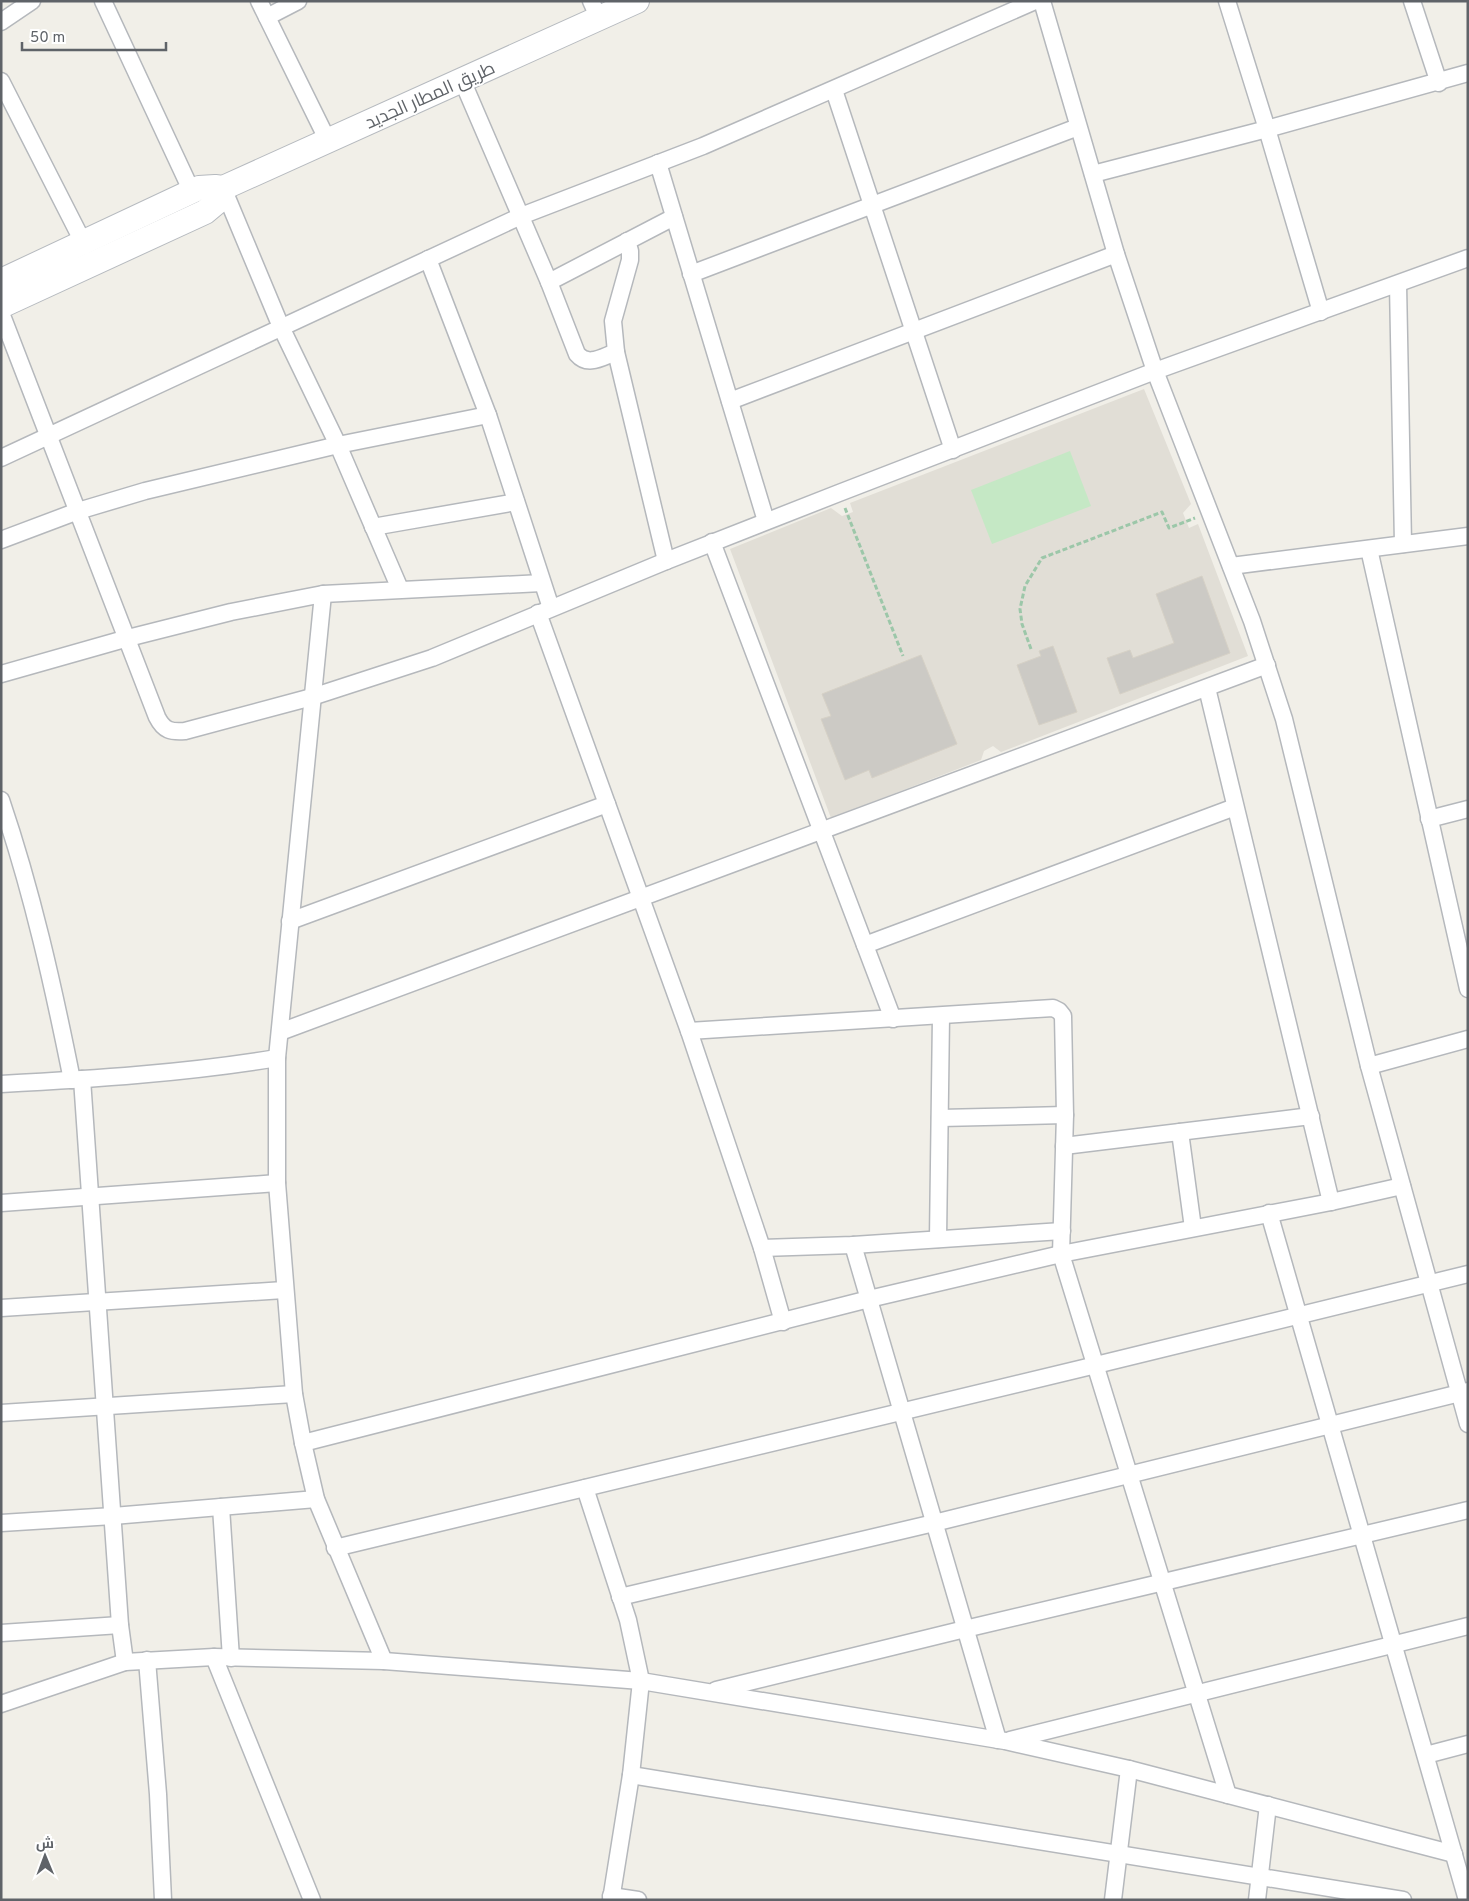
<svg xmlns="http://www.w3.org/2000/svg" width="1469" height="1901" font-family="Overpass,Cairo,sans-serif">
<rect width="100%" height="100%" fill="#f1efe8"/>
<path fill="#e1ded6" d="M1144,389L1191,504L1183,513L1189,528L1198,524L1248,656L1001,752L993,746L984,751L981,760L831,818L730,549L831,508L842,516L853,512L850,503Z"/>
<path fill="#c5e8c5" d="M1070,451L1091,506L992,544L971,490Z"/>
<g fill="#cccac5" stroke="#d6d1c6">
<path d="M1202,576L1230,653L1120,694L1107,658L1130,650L1133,658L1174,643L1156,594Z"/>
<path d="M1053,646L1077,712L1039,725L1017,665L1041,656L1039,651Z"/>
<path d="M921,655L957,744L872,778L869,770L845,780L821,719L831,716L822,694Z"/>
</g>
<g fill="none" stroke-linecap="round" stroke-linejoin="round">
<g stroke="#b5b8bc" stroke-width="19">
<g id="street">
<path d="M103,1L192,192"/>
<path d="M259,1L328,141"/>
<path d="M591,1L599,19"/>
<path d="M1042,1L1116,254L1155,371L1252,621L1284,719L1369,1066L1468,1424"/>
<path d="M1227,1L1267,129L1321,312"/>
<path d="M1412,1L1439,83"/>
<path d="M267,17L298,1"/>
<path d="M1,22L32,1"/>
<path d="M462,80L549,282L577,354C588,367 602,357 616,352"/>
<path d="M1,81L83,242"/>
<path d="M834,90L953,450"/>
<path d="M658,163L766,521"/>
<path d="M1093,174L1267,129L1468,73"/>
<path d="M223,188L281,327L338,445L400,589"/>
<path d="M627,241L630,251V260L613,321L616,352L666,561"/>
<path d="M428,259L488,415L551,608"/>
<path d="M691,274L1078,127"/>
<path d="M549,282L674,217"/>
<path d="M1398,284L1403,544"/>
<path d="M1,313L157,717C164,731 171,732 185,731L312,697L432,658L666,561L839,493L1155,371L1468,258"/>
<path d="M730,401L1116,254"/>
<path d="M1,458L521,216L703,146L1035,1"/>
<path d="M373,527L516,502"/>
<path d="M1,540L78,511L145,491L338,445L488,415"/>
<path d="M712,542L893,1019"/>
<path d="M1369,549L1468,989"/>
<path d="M1231,566L1468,536"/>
<path d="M323,594L277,1058V1183L294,1394L303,1443L316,1499L384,1661"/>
<path d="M538,613L689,1031L762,1248L783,1322"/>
<path d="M1,674L128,638L231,612L323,594L542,583"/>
<path d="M1207,688L1331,1202"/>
<path d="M1,800C32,891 53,985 72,1080"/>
<path d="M1429,819L1468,809"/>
<path d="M290,921L607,804"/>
<path d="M865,945L1235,807"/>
<path d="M689,1031L1053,1008L1059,1011L1063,1016L1065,1115L1061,1254L1228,1795"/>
<path d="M280,1032L1267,665"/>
<path d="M1369,1066L1468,1039"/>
<path d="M82,1079L120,1625L125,1662"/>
<path d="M1,1084C93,1079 186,1073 277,1058"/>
<path d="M940,1118L1065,1115"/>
<path d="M1180,1132L1193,1228"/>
<path d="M1064,1146L1311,1116"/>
<path d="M1,1203L277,1183"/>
<path d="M1269,1213L1467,1900"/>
<path d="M938,1239L941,1016"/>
<path d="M853,1245L998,1740"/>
<path d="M762,1248L853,1245L1062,1231"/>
<path d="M1,1308L284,1290"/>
<path d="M1,1413L294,1394"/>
<path d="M303,1443L869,1299L1061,1254L1331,1202L1402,1186"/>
<path d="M585,1488L628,1620L641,1681L631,1775L611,1900"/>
<path d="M221,1507L231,1658"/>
<path d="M1,1523L113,1516L316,1499"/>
<path d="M335,1548L1096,1365L1468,1274"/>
<path d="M620,1597L934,1523L1468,1391"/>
<path d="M1,1633L120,1625"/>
<path d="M214,1657L312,1900"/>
<path d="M147,1660L158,1794L163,1900"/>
<path d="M716,1690L965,1629L1468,1510"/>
<path d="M1,1704L125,1662L214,1657L384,1661L641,1681L1005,1741L1129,1769L1454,1854"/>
<path d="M1010,1740L1468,1626"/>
<path d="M1426,1755L1468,1744"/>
<path d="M631,1775L1403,1900"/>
<path d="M611,1896L638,1900"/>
<path d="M1113,1900L1129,1769"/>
<path d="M1257,1900L1268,1805"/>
</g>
</g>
<g stroke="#b6babf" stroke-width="26">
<g id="secondary">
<path d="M1,281L199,188L215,187L223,188L637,1"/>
<path d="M1,306L205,212L217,202L223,188"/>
</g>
</g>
<g stroke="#9cc7a9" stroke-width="3" stroke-dasharray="5 2.5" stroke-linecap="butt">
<path d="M845,508L903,656"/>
<path d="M1031,649L1022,624L1020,609L1025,586L1042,558L1162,512L1169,528L1195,518"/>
</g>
<use href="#street" stroke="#fff" stroke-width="16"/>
<use href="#secondary" stroke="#fff" stroke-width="24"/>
</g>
<g text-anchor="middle" stroke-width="4" stroke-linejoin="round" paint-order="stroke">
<g font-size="18" fill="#5f6368" stroke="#fff">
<text transform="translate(430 95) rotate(-24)" y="6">طريق المطار الجديد</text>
</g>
</g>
<rect width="1469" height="1901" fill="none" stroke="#5f6368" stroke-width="5"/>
<g transform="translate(45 1856) rotate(359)" stroke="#ffffff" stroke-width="4" paint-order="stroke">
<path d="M0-4L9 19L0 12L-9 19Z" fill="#5f6368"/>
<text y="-8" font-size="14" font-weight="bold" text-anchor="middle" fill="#5f6368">ش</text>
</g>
<path d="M22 42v8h144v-8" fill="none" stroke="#5f6368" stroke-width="2.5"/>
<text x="30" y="42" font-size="15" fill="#5f6368" stroke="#ffffff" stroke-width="4" paint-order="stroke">50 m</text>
</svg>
